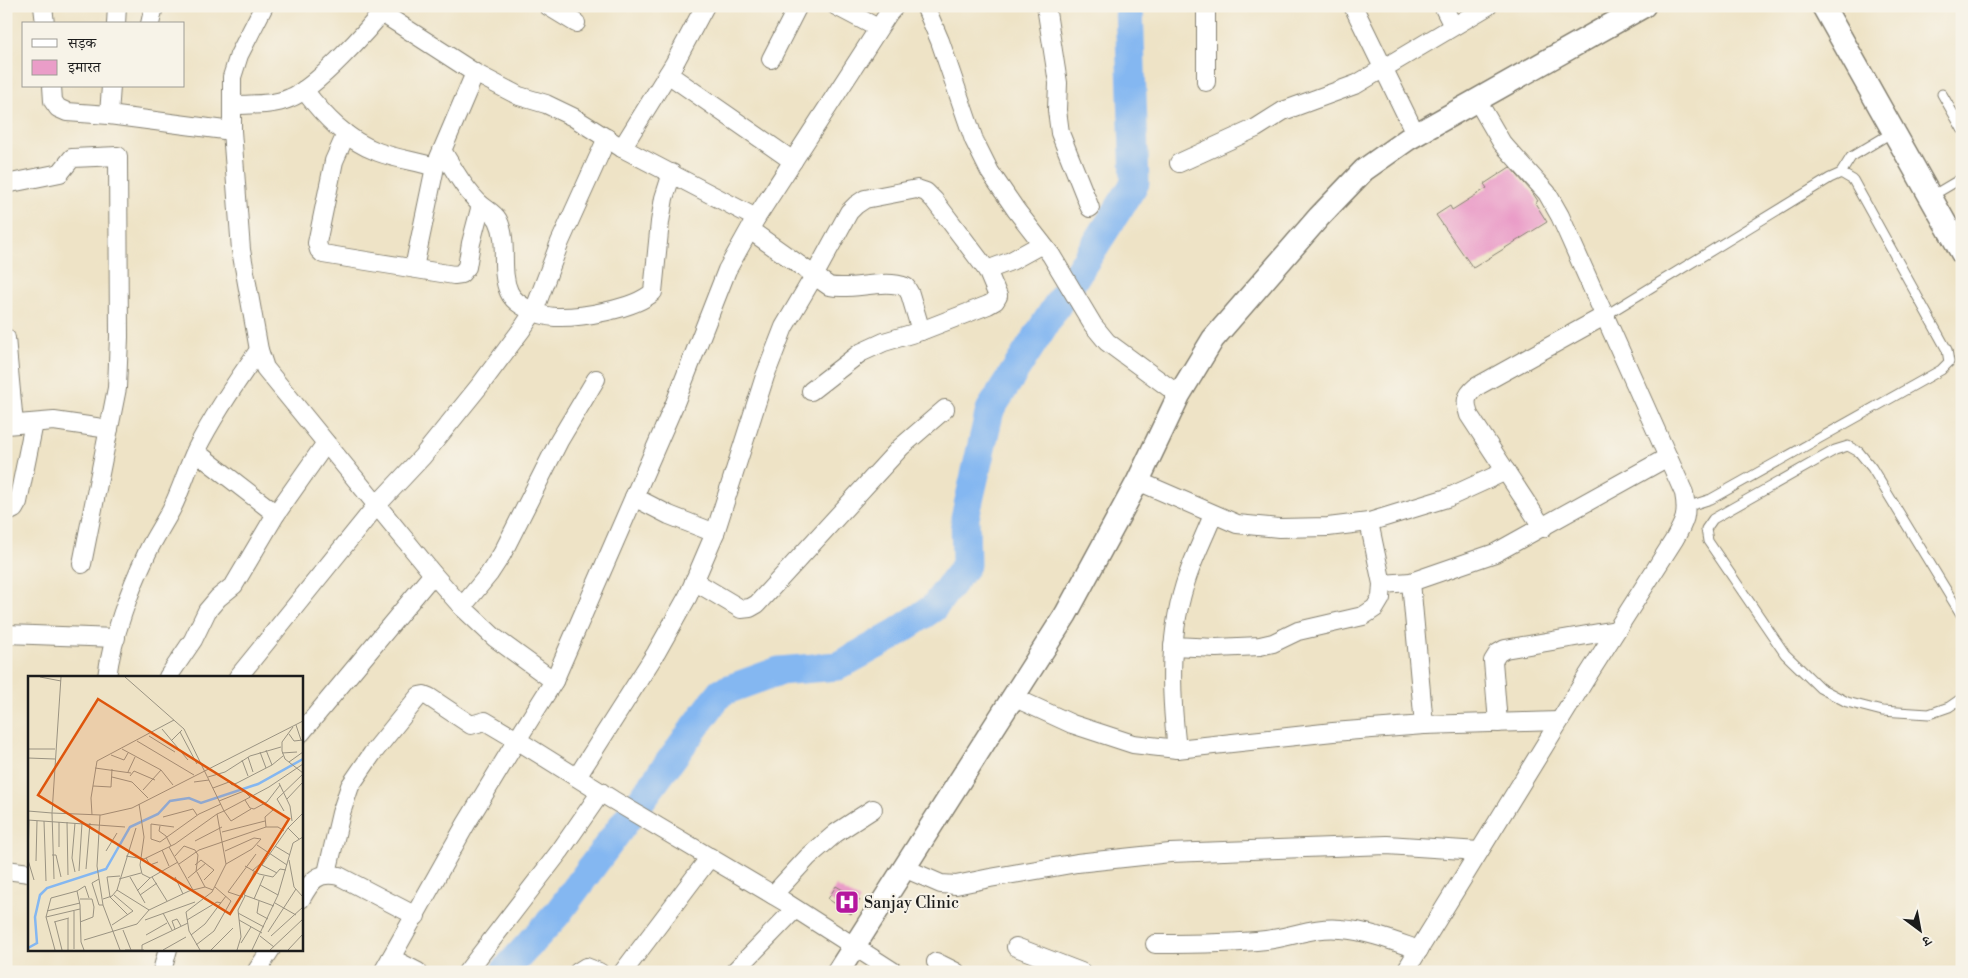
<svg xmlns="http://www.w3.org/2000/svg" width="1968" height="978" font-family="'Libre Bodoni','Noto Serif Devanagari',serif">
<rect width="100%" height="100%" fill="#f7f3e8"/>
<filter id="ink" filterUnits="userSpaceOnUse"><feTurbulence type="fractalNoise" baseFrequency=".02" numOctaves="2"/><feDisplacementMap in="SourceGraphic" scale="10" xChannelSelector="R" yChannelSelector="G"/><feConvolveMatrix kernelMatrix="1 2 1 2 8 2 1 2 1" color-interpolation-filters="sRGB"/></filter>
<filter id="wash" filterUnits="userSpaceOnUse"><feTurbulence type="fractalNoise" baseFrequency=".0096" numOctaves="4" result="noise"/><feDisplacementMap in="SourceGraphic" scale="20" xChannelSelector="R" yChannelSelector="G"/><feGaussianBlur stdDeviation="1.12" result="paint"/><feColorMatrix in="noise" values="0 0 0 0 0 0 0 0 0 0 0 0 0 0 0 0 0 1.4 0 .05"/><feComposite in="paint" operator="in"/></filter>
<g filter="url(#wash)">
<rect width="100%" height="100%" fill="#eee3c6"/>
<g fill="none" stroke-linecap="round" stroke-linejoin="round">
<path stroke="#84b7f1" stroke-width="29" d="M504,972L557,914L721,692L779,671L838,666L889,638L933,608L966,565L965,518L990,410L1135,183L1129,6"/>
</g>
<g id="blocks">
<g fill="#ea9dc8">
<path d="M1510,167L1532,192L1538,201L1535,203L1547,222L1473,268L1436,215L1450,206L1452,210L1487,188L1484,184Z"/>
<path d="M836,886L860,900L851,914L828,899Z"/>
</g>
</g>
</g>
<g filter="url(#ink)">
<use href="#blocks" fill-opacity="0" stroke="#858071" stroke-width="1"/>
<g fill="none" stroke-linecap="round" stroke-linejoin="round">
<g stroke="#858071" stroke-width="11">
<g id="service">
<path d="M1942,94L1962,129"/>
<path d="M1841,173L1851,157L1893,132"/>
<path d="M1930,197L1962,178"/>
<path d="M1606,315L1830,178L1841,173L1853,180L1947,350L1949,362L1941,370L1711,499L1686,507"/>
<path d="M1962,616L1872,468L1859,452L1848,446L1835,450L1713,519L1706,529L1708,541L1785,654L1820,688L1847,702L1882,711L1929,714L1949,707L1962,698"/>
</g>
</g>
<g stroke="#858071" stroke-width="20">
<g id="minor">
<path d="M43,6L45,24"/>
<path d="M264,6L239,55L232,77V131L241,250L259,350L265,368L433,574L462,607L495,638L554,681L517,740L613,800L785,902L894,972"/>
<path d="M548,6L576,23"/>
<path d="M836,6L878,28"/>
<path d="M925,6L940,41L974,140L990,172L1016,210L1051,255L1093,325L1107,342L1179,395"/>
<path d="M1046,6L1058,83L1057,110L1060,133L1090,208"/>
<path d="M1353,6L1416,135"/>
<path d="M1443,6L1453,26"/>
<path d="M382,13L475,73L519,96L546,104L573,117L622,148L756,218"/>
<path d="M116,24L117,6"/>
<path d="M150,24L154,6"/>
<path d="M771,59L798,6"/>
<path d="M668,74L793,161"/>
<path d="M1206,82V6"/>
<path d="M52,86L53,101L58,108L67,112L109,115L232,131"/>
<path d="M304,90C324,116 346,140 378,152C396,159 417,161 435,167"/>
<path d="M233,105C252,104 272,106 290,98C316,88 369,29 387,6"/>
<path d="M109,115L111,86"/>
<path d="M346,134L334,161L317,243L319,250L323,254L454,275L461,274L467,267L471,243L481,205"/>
<path d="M622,148L674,64L705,6"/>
<path d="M443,152C454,170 465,190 481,205C487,210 494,213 498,220C509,242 499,270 509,292C515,306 540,316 555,317C580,318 635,309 653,292L660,222L664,198L672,173"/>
<path d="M1179,163L1256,128L1283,111L1357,84L1488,6"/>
<path d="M6,184L60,173L72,158L118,156L119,337L117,388L82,564"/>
<path d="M750,230L829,286C853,291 884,278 906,287L910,294L921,331"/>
<path d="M414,268L435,167L475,73"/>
<path d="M987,270L1011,261L1042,244"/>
<path d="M6,338L14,424"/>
<path d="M6,425L54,421L109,429"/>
<path d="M196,452L276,514"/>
<path d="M1138,481L1237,524L1279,528L1328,527L1369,522L1447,498L1506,471"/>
<path d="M634,497L669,515L715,533"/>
<path d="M6,513L14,509L18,502L34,423"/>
<path d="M1543,528L1469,415C1465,402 1465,396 1476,387L1606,315"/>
<path d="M694,581L741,609L750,608L757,604L901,447L945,409"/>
<path d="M1411,582L1424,725"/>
<path d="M1382,584L1411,582L1495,553L1668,457"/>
<path d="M462,607L489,574L502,554L559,441L596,379"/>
<path d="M6,634L116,638"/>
<path d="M1173,646L1216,648L1260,646L1273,643L1298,631L1363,616L1375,608L1381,598L1382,584L1369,522"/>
<path d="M107,677C112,637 130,589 147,553C154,538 163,525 171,510C181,491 187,469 196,450C214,414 236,382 259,350"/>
<path d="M168,677L193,640L207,611L218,598L234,585L276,514L326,443"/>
<path d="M238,677L377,505L422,457L481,384L522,329L534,311L560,242L607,138"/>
<path d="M554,681L675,403L727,270L756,218L888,14L895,6"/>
<path d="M1013,697L1072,724L1133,744L1177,749L1333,732L1424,725L1559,721"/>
<path d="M1498,723L1493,661L1498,653L1505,649L1616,630"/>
<path d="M301,733L433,574"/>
<path d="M1177,749C1170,691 1168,631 1188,575C1195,555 1205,535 1213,515"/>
<path d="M577,777L656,653L688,596L715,533L765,376L784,327L814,276L849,212L856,205L865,199L917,189L926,192L934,200L987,270L998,296L995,301L988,305L921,331L884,342L860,353L811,391"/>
<path d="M904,868L941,884L956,885L990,878L1077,863L1170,853L1387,845L1479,851"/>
<path d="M6,870L29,873"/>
<path d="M327,873L341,813L350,786L372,754L419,696L424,695L429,697L471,725L485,721L517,740L466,824L383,972"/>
<path d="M773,895L808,857L836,833L873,809"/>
<path d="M301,899C311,881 317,871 339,876L416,916"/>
<path d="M1155,944C1192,944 1229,944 1266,940C1292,937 1315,926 1341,929C1368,931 1393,941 1419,950"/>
<path d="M1016,947L1081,972"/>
<path d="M391,958L418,972"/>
<path d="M936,962L956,972"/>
<path d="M162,971L168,949"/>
<path d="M256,972L271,949"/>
<path d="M467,972L560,851L601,792"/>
<path d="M578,972L586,967L599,972"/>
<path d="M623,972L710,857"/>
<path d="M734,972L795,909"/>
<path d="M1405,972L1588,675L1674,540C1685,521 1688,515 1684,493L1560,216L1547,193L1502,143L1477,100"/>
</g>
</g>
<g stroke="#858071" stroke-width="25">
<g id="tertiary">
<path d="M1823,6L1962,253"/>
<path d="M838,972L1066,614L1138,481L1179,395L1213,339L1319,217L1364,170L1408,139L1644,6"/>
</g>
</g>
<use href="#service" stroke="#fff" stroke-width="9"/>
<use href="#minor" stroke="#fff" stroke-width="18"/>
<use href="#tertiary" stroke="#fff" stroke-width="22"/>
</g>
</g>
<defs>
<g id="hospital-square" transform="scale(1.25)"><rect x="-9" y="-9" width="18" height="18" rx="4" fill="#b5179e" stroke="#f7f3e8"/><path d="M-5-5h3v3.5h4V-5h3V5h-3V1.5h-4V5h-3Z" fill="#fff"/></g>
</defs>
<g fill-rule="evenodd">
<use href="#hospital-square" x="847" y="902"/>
</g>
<g text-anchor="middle" stroke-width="4" stroke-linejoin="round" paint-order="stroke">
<g font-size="16" fill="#1c1c1c" stroke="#f7f3e8" text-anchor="start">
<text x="864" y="908">Sanjay Clinic</text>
</g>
</g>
<g transform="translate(28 676)">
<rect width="275" height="275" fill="#eee3c6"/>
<path fill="none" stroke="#84b7f1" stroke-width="2.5" d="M0,272L9,267L7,241L12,219L19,212L78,193L102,151L130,138L142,125L161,122L173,127L230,108L275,83"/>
<path fill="none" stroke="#9a9382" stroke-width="1" d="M12,1L33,5M33,1L24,137L73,139L104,132L275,45M97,1L156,53L196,135L189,138L198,188L184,216L158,236L161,255L172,274M268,49L273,64M265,51L254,66V75L257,83L275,97M134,53L160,84M152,56L169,88M261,58L266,65L275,64M121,60L147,76M109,65L166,99M143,65L154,54M0,73H27M94,73L133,94L145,109M238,74L244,89M232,76L238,92M254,77L269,76M83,79L96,84L100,77M220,81L225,96M0,82L27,83M214,84L220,100M261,86L275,76M67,92L103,97M100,96L107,81M102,100L106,95L127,104M84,101L104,106L120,122M180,101L197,96L222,80L253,71M166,106L181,104M251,107L262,130L264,145M65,110L83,111L84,93M185,112L201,106L204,109L209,107L244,89L255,80M115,114L133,94M259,123L275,106M217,124L222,132L226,133L239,126L252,109M191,125L216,115L222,121M111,128L116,161L112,189L114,198L122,202M223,133L203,145L196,135L241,111L275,88M0,135L24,137L26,203M256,135L249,123L275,98M64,139L63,122L69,85L146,44M72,139L69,190L75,229L92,274M135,141L165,133L169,139M0,144L97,151M1,144L0,184L6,204M16,145L18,205M39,146L40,199M132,150L131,155L138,160L143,170M146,151L123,148V163L132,166L171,138L193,128M238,151L237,141L245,134M194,156L237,145M271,163L260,152L275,137M167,165L194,151M229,169L259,189M247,170L262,179M31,171V146M141,171L165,214M134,174L141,190M78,175L89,157M197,175L226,162L233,163L224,173L198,188M24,179H28L33,201M98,180L116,183L147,168L189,138M147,180L156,170L167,174L170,179L168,196M118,182L122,189L130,186M261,184L266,211L275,221M8,185L9,145M151,188L171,174L238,151H250L256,155M167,189L173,184L186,194L176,204M234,189L260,152M217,190L231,198L245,201L252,193L258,194M58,193L62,147M51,195L54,147M224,195L232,188L249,197M47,196L44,182L47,147M169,196L177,211M226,196L216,219L246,230M92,200L79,201L82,221L100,239M102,201L117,227M124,201L139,225M147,201L155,218M160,202L178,187M71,203L64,207L71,229H75M91,203L113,197M232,209L250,219M89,214L121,234M49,215L57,210L61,222M109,215L122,202L150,186M112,219L129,207M215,221L200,216L228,178M52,223H64L66,231L65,241L52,246M75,223L84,220L89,214L108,152M226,223L236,200M231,225L229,237L240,243M247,227L268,239M19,235L52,227M46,235V273M135,237L144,254M210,237L236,251M18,241L52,233M40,243V274M117,244L167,226M159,244L189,226L193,227M211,244L234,257M26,246L41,242M27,246L34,274M84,249L105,235L86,219M147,253L144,245L149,243L153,250M95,254L103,274M240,256L268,213M118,259L139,247M163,259L177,248L198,220M232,260L246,271M243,260L275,231M56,264L109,248L121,234L161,215L177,211L185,214M213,267L223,251M168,269L186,255L203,225L187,211M27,274L18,241L23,222L49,215L52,229L53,266L56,274M97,274H116M114,274V269L160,247M135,274L158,261M183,274L205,252M209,274L213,261L210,234L217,220M224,274L250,219L265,167L275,161M242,274L275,243M260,274L275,258"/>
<path fill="#de560d" fill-opacity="0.15" stroke="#de560d" stroke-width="2.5" d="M70,23L261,143L202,238L10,119Z"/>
<rect width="275" height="275" fill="none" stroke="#1c1c1c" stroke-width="2.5"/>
</g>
<rect width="1968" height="978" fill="none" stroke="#f7f3e8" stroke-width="25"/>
<rect x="22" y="22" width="162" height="65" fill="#f7f3e8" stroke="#9f9d96"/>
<rect x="32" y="39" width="25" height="8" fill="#ffffff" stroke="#9f9d96"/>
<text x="68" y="48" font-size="15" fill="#1c1c1c">सड़क</text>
<rect x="32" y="60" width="25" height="15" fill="#ea9dc8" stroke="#9f9d96"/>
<text x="68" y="72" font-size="15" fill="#1c1c1c">इमारत</text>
<g transform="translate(1920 930) rotate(148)" stroke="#f7f3e8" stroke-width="4" paint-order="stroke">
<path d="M0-4L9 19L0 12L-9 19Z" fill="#1c1c1c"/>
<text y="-8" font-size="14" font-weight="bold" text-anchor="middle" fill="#1c1c1c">उ</text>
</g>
</svg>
